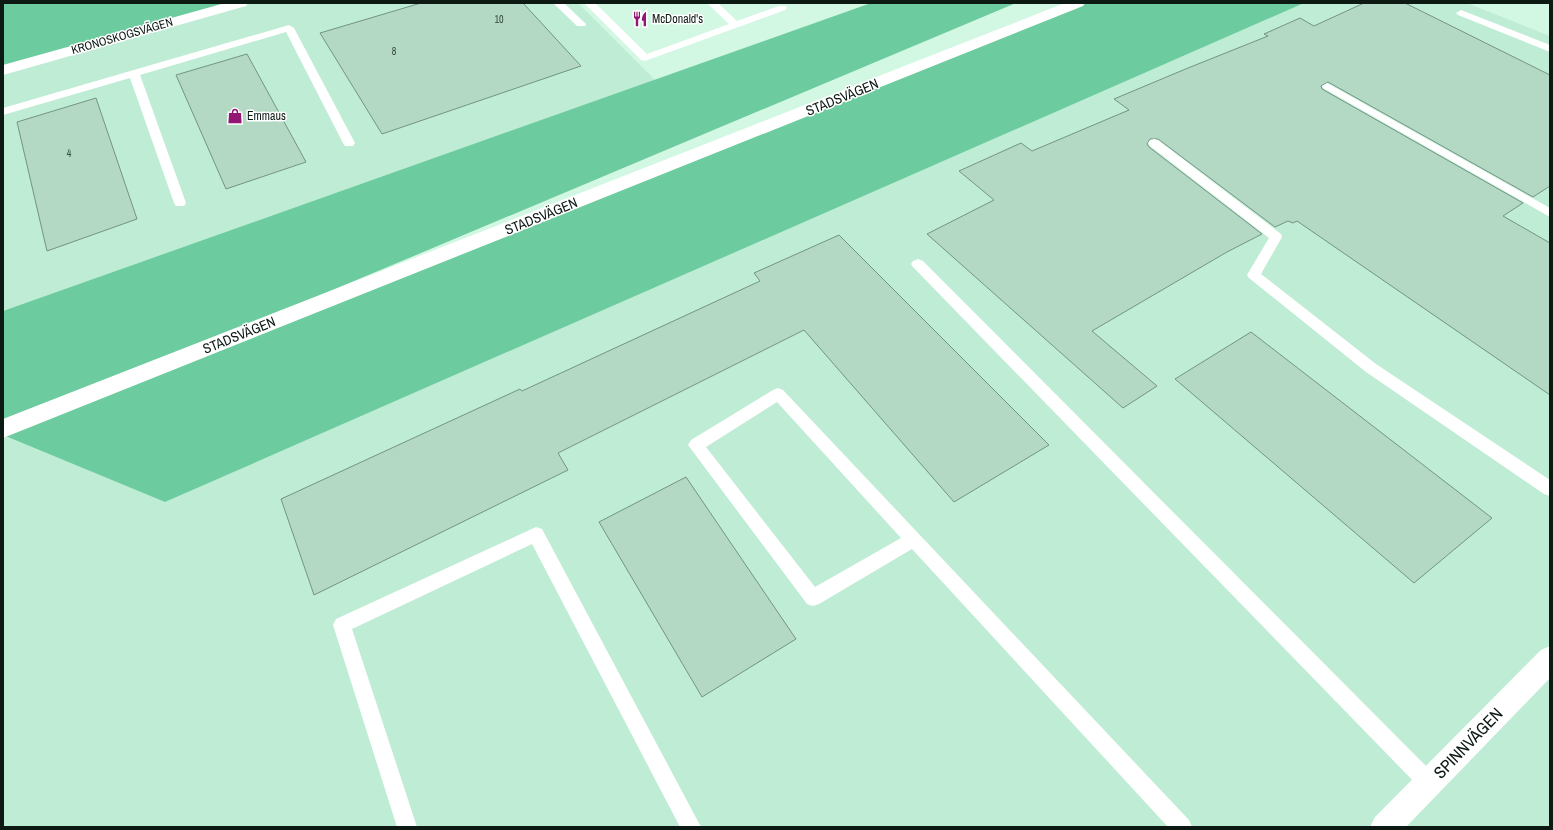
<svg xmlns="http://www.w3.org/2000/svg" width="1553" height="830" font-family="'Archivo Narrow',sans-serif">
<rect width="100%" height="100%" fill="#d2f7e3"/>
<g fill="#bfecd4">
<path d="M241,3H578L655,80L3,311V70Z"/>
<path d="M1304,3H1467L1550,36V827H3V435L165,502Z"/>
</g>
<g fill="#6dcc9f">
<path d="M3,3H241L3,70Z"/>
<path d="M871,3H1016L21,421L1078,3H1304L165,502L3,435V311Z"/>
</g>
<g fill="#b3d8c4" stroke="#739583">
<path d="M421,3H523L581,66L382,134L320,33Z"/>
<path d="M1364,3H1405L1550,75V186L1533,197L1328,82L1321,86L1322,89L1523,203L1503,216L1550,243V395L1297,221L1293,223L1288,221L1275,227L1158,139H1150L1147,144L1149,147L1262,234L1227,252L1092,331L1157,386L1123,408L927,234L994,200L959,171L1021,143L1032,151L1129,110L1114,99L1188,68L1268,36L1264,34L1300,18L1314,26Z"/>
<path d="M247,54L306,162L226,189L176,75Z"/>
<path d="M96,98L137,219L47,251L17,122Z"/>
<path d="M839,235L1049,445L954,502L804,330L558,453L568,470L314,595L281,499L520,389L522,391L760,281L754,273Z"/>
<path d="M1251,332L1492,518L1414,583L1175,379Z"/>
<path d="M686,477L796,639L702,697L599,522Z"/>
</g>
<g fill="none" stroke-linecap="round" stroke-linejoin="round">
<g fill="#fff" fill-rule="evenodd">
<path d="M553,3H564L586,24L585,26H577Z"/>
<path d="M584,3H595L647,54L729,24L707,3H718L737,21L779,6H785L787,8L785,10L645,61L641,60Z"/>
<path d="M1461,10L1550,45V52L1458,15L1456,13Z"/>
<path d="M289,25L294,28L355,143L353,146H345L343,143L286,32L140,75L186,203L184,206H176L174,203L130,78L3,115V108Z"/>
<path d="M1327,83L1550,208V217L1323,88L1322,86Z"/>
<path d="M1154,139L1158,140L1281,234L1282,237L1261,274L1376,364L1550,480V496L1544,494L1366,372L1249,278L1247,275L1269,238L1150,146L1148,143L1150,140Z"/>
<path d="M918,259L923,261L1436,776L1439,783L1436,790L1429,793L1422,790L913,267L911,264L913,261Z"/>
<path d="M778,388L783,390L1189,820L1192,827H1168L912,549L819,604L813,606L807,604L688,445L691,440L773,390ZM777,402L901,538L815,587L706,447Z"/>
<path d="M536,527L542,529L701,827H680L532,544L352,629L417,827H397L333,625L336,619Z"/>
</g>
<g fill="#fff" fill-rule="evenodd">
<path d="M225,3H248L246,6L3,75V65Z"/>
<path d="M1550,646V678L1406,827H1370L1375,817L1541,650Z"/>
</g>
<path fill="#fff" fill-rule="evenodd" d="M1065,3H1085L1083,6L3,438V419Z"/>
</g>
<defs>
<g id="restaurant-bare" transform="scale(1.2)"><path d="M-5-6h1v4h1v-4h1v4h1v-4h1v5L-1.5 .5V6h-2V.5L-5-1ZM5-6V6H3V1.5H1.5Q1.5-4 5-6Z" fill="#931672" stroke="#fff" stroke-width="2.5" paint-order="stroke"/></g>
<g id="shop-bare" transform="scale(1.2)"><path d="M-5-2.5h2.3a2.7 3.5 0 0 1 5.4 0H5L5.5 6h-11ZM-1.5-2.5h3a1.5 2.3 0 0 0-3 0Z" fill="#931672" stroke="#fff" stroke-width="2.5" paint-order="stroke"/></g>
</defs>
<g fill-rule="evenodd">
<use href="#restaurant-bare" x="640" y="19"/>
<use href="#shop-bare" x="235" y="116"/>
</g>
<g text-anchor="middle" stroke-width="3" stroke-linejoin="round" paint-order="stroke">
<g font-size="10" fill="#364a3f">
<text x="499" y="23">10</text>
<text x="394" y="55">8</text>
<text x="69" y="157">4</text>
</g>
<g font-size="12" fill="#0c1a13" stroke="#fff" text-anchor="start">
<text x="652" y="23">McDonald's</text>
<text x="247" y="120">Emmaus</text>
</g>
<g font-size="12" fill="#0c1a13" stroke="#fff">
<text transform="translate(122 36) rotate(-16)" y="4">KRONOSKOGSVÄGEN</text>
</g>
<g font-size="14" fill="#0c1a13" stroke="#fff">
<text transform="translate(842 97) rotate(-22)" y="5">STADSVÄGEN</text>
<text transform="translate(541 216) rotate(-22)" y="5">STADSVÄGEN</text>
<text transform="translate(239 335) rotate(-22)" y="5">STADSVÄGEN</text>
</g>
<g font-size="17" fill="#0c1a13" stroke="#fff">
<text transform="translate(1468 743) rotate(-46)" y="6">SPINNVÄGEN</text>
</g>
</g>
<rect width="1553" height="830" fill="none" stroke="#0c1a13" stroke-width="8"/>
</svg>
